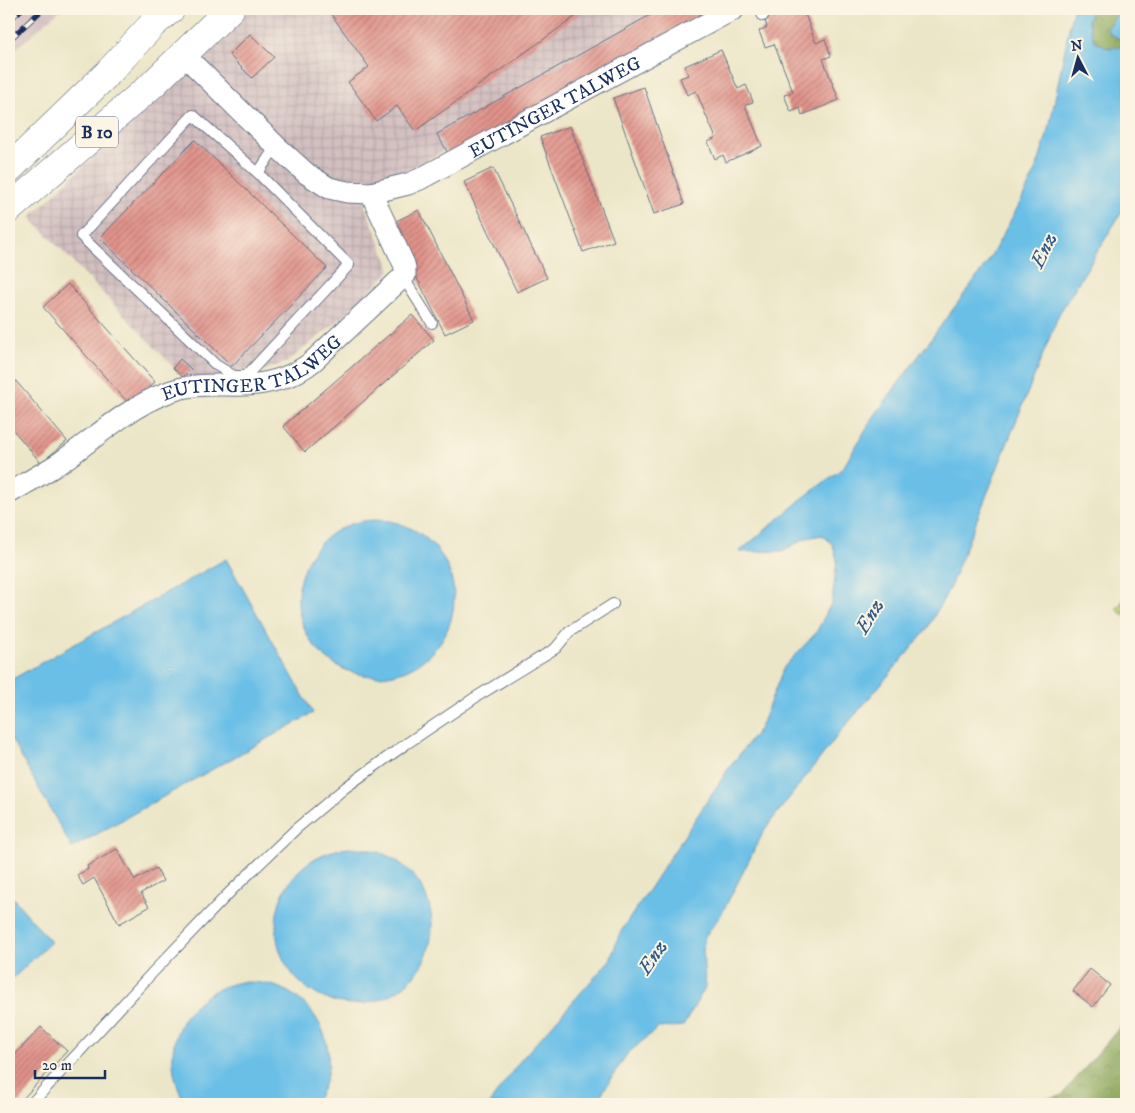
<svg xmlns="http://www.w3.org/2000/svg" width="1135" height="1113" font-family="'IM FELL DW Pica',serif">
<defs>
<pattern id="industrial-grid" width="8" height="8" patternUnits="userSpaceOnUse" patternTransform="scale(1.25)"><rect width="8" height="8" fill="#d2bfc0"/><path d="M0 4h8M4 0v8" fill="none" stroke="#b4a4a7"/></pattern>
<pattern id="grass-dots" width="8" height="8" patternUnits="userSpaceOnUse" patternTransform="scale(1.25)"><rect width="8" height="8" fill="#acbf63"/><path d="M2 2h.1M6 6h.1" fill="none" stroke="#93a458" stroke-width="1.8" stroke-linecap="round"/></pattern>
<pattern id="forest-crowns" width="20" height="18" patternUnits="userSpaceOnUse" patternTransform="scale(1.25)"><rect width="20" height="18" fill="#89a659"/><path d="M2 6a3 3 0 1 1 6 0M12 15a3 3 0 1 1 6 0" fill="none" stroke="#6f884d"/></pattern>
<pattern id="building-hatch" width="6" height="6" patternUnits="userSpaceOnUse" patternTransform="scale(1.25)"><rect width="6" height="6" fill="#e1938a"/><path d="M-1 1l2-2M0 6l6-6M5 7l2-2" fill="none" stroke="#b67874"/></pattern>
</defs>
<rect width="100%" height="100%" fill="#fcf5e5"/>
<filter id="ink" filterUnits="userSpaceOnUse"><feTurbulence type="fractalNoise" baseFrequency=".02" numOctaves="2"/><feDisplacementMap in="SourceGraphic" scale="10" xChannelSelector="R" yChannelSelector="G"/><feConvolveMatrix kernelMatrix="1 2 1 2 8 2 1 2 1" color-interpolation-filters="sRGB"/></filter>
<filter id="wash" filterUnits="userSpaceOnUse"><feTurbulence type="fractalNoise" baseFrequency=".0096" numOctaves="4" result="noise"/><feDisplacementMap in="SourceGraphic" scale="20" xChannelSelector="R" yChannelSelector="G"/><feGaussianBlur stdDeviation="1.12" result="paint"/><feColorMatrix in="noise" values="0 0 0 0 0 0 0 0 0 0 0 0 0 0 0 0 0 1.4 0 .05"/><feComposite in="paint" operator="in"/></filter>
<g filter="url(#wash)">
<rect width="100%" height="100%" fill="#ece6c8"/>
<path fill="url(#industrial-grid)" d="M247,9H717L513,116L401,173L364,204L391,270L343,317L287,362L245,377L185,379L30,217L224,32Z"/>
<path fill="#d2bfc0" d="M9,9H61L9,55Z"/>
<path fill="url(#grass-dots)" stroke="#647760" d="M1126,597V618L1116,609Z"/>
<g fill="url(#forest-crowns)" stroke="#526a5c">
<path d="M1092,9H1121L1107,28L1110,34L1124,41L1122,47L1109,48L1094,41L1088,20Z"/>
<path d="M1126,1020V1104H1016L1061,1096Z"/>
</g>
<g fill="#6bbfe7" stroke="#4377a2">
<path d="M1073,9H1092L1088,20L1094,41L1109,48L1122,47L1124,41L1110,34L1107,28L1121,9H1126V205L1059,314L950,587L926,631L842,730L765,829L721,915L705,936L703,948L705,988L683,1026L658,1028L627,1054L595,1104H489L520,1061L610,960L620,933L729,768L760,728L784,667L816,633L832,602L837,560L832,543L822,535L806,538L782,551L739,552L803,498L843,468L872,419L988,262L1021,201L1035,173L1049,129Z"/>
<circle cx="376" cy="598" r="78"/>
<path d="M226,559L313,713L72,848L9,735V681Z"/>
<circle cx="354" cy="926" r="78"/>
<path d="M12,897L51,942L9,982V900Z"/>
<path d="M241,982C248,982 254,982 261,983C302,988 333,1027 328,1068C327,1081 321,1093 314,1104H186C155,1051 181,993 241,982Z"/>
</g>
<g id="blocks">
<g fill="url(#building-hatch)">
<path d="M339,9H586L415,131L397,106L376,121L348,82L369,67L331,14Z"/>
<path d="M661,9H722L452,160L437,134Z"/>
<path d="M788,9H803L816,43L825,39L831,56L823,59L839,100L802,115L800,108L791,112L784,95L793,92L774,44L765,47L759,31L767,27L764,18Z"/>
<path d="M250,34L274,57L252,78L229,55Z"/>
<path d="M721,50L738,89L746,85L750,94L753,102L745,105L762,146L726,162L723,155L715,159L708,142L716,138L705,113L696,91L687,95L680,78L688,75L685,66Z"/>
<path d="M644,87L684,204L654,214L613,98Z"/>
<path d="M570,126L614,241L583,252L540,137Z"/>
<path d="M195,140L327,268L232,366L100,238Z"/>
<path d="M493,168L547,278L517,292L464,182Z"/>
<path d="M419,210L474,320L445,334L390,224Z"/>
<path d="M68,284L155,382L129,404L43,307Z"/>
<path d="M412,315L434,340L305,452L283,426Z"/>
<path d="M180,359L191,369L183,377L173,368Z"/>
<path d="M9,373L67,441L41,463L9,425Z"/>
<path d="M117,849L135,880L156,868L163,881L141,893L149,907L119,924L94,878L83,885L77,875L88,869L87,866Z"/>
<path d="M1090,969L1110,985L1093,1007L1073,991Z"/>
<path d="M41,1027L67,1051L18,1104H9V1061Z"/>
</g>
</g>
</g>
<g filter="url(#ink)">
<use href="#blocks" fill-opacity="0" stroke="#646f83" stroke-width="1"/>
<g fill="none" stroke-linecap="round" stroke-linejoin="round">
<g stroke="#646f83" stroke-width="12">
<g id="service">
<path d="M760,9L763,16"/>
<path d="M258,173L349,265L246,376H234L216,365L81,236L193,115L258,173L276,146"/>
<path d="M403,277L432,323"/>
<path d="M31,1104L153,972L231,891L297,828L346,787L406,744L476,697L556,648L569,632L613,604"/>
</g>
</g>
<g stroke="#646f83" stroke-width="23">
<g id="minor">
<path id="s1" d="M183,54L276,146L307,174L329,188L347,192L371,193L408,184L420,179L734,9"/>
<path id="s2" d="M9,493C26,483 44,473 61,462C95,438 127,408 166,393C194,382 216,386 245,385C269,384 293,377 312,362L405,275V268L404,264L371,193"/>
</g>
</g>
<g stroke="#646f83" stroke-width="29">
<g id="primary">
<path d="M9,169L108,73L153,24L171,9"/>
<path d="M9,209L153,84L230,9"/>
</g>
</g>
<use href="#service" stroke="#fff" stroke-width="10"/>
<use href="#minor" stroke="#fff" stroke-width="21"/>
<use href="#primary" stroke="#fff" stroke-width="28"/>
<g stroke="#1b2f5e" stroke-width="5.5">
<g id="rail">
<path d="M9,20L22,9"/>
<path d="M9,40L43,9"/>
</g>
</g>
<use href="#rail" stroke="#fcf5e5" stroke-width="4" stroke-dasharray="11" stroke-linecap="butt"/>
</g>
</g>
<g text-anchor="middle" stroke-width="4" stroke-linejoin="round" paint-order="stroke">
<rect fill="#fcf5e5" stroke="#5e6a86" stroke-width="1" x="76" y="116.5" width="42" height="31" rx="4"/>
<g font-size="18" font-weight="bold" fill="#1b2f5e">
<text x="97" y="138">B 10</text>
</g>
<g font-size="19" fill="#1b2f5e" stroke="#fcf5e5">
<text dy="7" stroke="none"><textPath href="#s1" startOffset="445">EUTINGER TALWEG</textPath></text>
<text dy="7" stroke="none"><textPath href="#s2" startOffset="278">EUTINGER TALWEG</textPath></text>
</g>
<g font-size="20" font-style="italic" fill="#335a87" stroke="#fcf5e5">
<text transform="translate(1043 250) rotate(-64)" y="7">Enz</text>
<text transform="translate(869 616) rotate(-59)" y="7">Enz</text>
<text transform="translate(652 957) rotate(-56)" y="7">Enz</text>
</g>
</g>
<rect width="1135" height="1113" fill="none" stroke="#fcf5e5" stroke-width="30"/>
<g transform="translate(1078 58) rotate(354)" stroke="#fcf5e5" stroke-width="4" paint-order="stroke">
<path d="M0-4L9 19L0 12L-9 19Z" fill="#1b2f5e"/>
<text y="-8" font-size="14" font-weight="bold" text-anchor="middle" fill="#1b2f5e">N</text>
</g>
<path d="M35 1070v8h70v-8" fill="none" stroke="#1b2f5e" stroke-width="2.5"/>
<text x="42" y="1070" font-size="15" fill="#1b2f5e" stroke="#fcf5e5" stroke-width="4" paint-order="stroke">20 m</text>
</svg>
